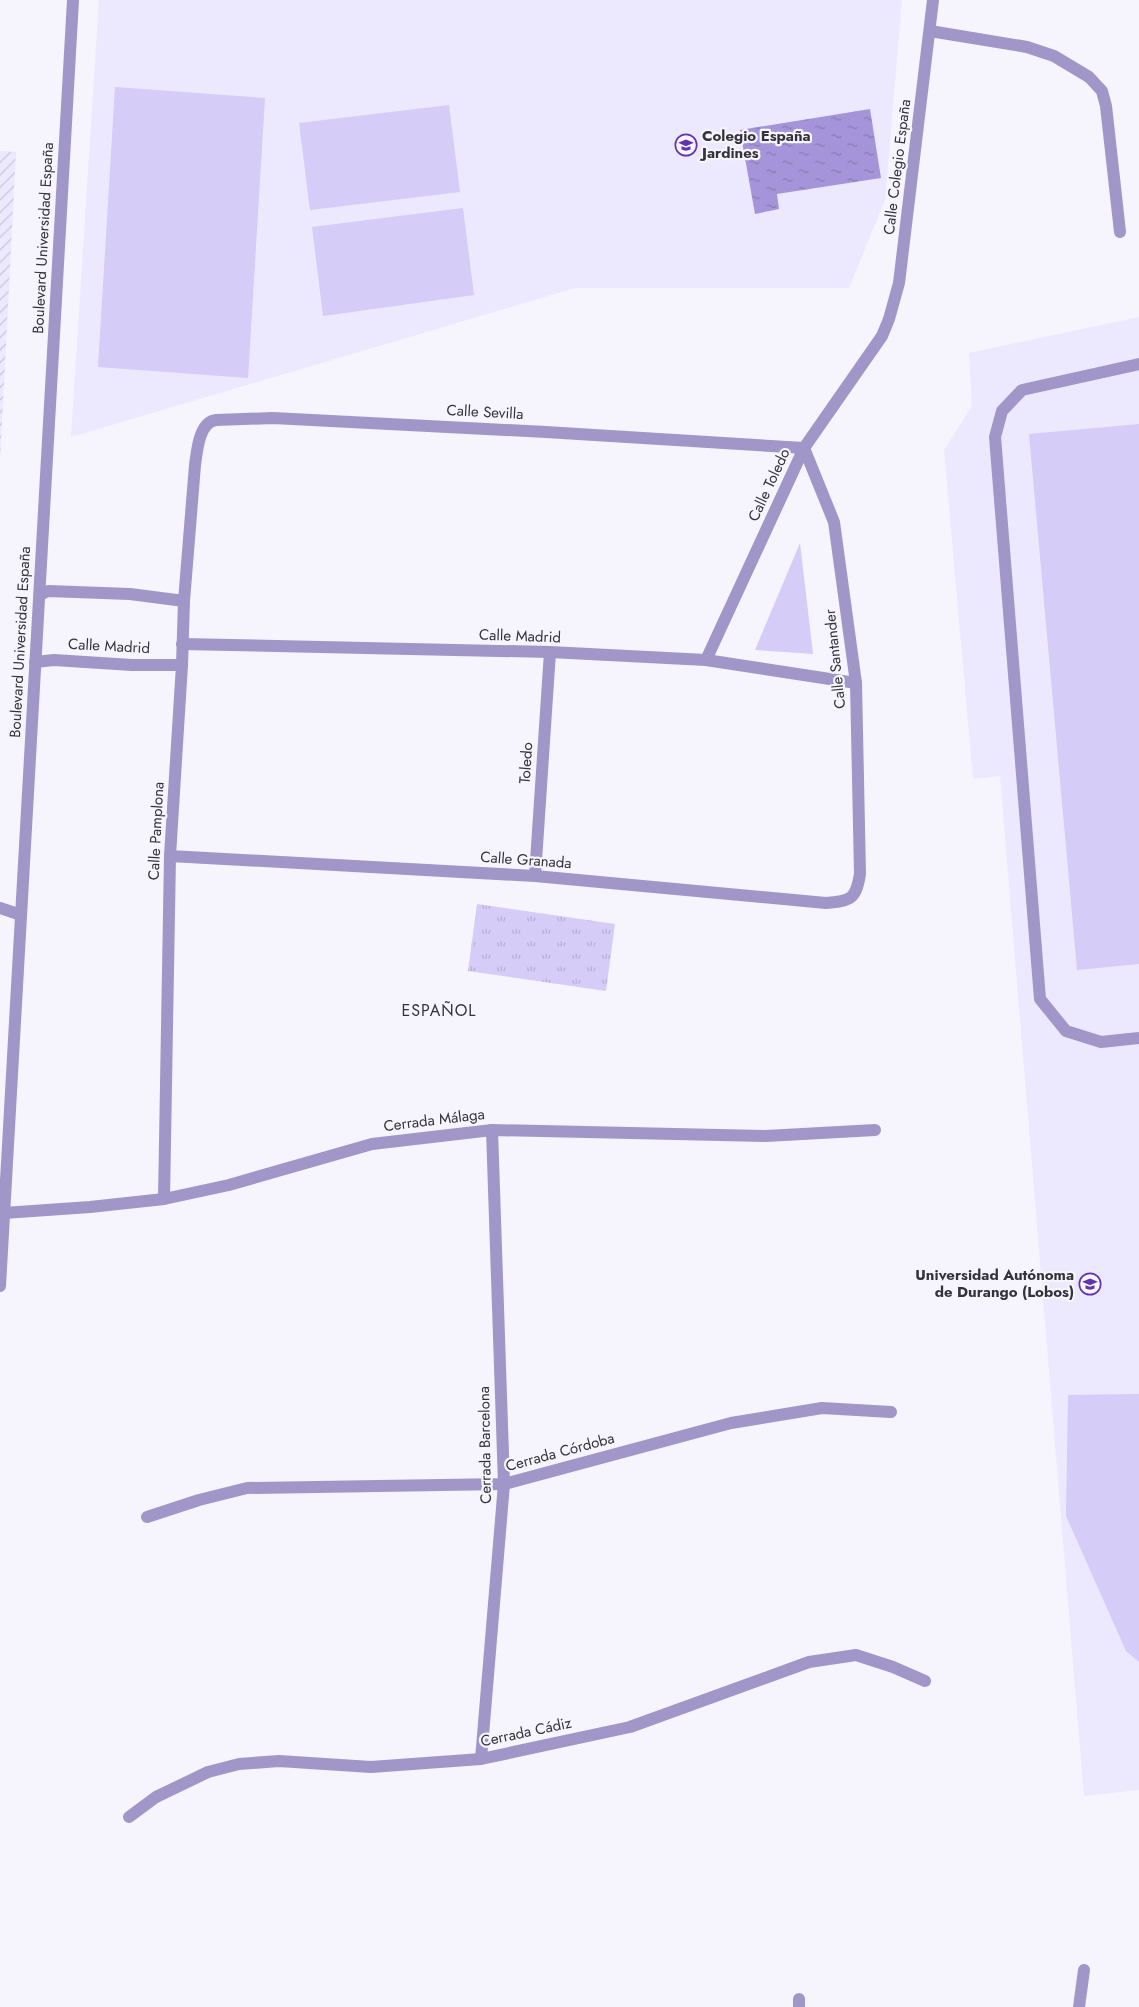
<svg xmlns="http://www.w3.org/2000/svg" width="1139" height="2007" font-family="Jost,sans-serif">
<defs>
<pattern id="industrial-furrows" width="10" height="10" patternUnits="userSpaceOnUse" patternTransform="scale(1.25)"><rect width="10" height="10" fill="#ece8fe"/><path d="M-1 1l2-2M0 10L10 0M9 11l2-2" fill="none" stroke="#cbc7da"/></pattern>
<pattern id="park-tufts" width="24" height="20" patternUnits="userSpaceOnUse" patternTransform="scale(1.25)"><rect width="24" height="20" fill="#d5ccf7"/><path d="M3 7l-1-3M5 7V3M7 7l1-3M15 17l-1-3M17 17v-4M19 17l1-3" fill="none" stroke="#b7b0d4"/></pattern>
<pattern id="water-ripples" width="26" height="14" patternUnits="userSpaceOnUse" patternTransform="scale(1.25)"><rect width="26" height="14" fill="#a694da"/><path d="M2 4q2-2 4 0t4 0M15 11q2-2 4 0t4 0" fill="none" stroke="#8879b2"/></pattern>
</defs>
<rect width="100%" height="100%" fill="#f6f4fc"/>
<g fill="#ece8fe">
<path d="M99,0H902L885,200L849,288H575L71,437Z"/>
<path d="M1139,317V1790L1084,1796L1000,776L973,779L944,450L972,406L969,353Z"/>
</g>
<path fill="url(#industrial-furrows)" d="M0,151L16,152L0,461Z"/>
<g fill="#d5ccf7">
<path d="M115,87L265,98L248,378L98,367Z"/>
<path d="M449,105L460,192L310,210L299,123Z"/>
<path d="M463,208L474,295L323,316L312,227Z"/>
<path d="M1139,424V964L1077,970L1029,434Z"/>
<path d="M800,543L813,654L755,650Z"/>
<path d="M1139,1394V1662L1126,1651L1066,1516L1068,1395Z"/>
</g>
<path fill="url(#park-tufts)" d="M477,904L615,924L606,991L468,971Z"/>
<path fill="url(#water-ripples)" d="M870,109L881,178L777,194L779,209L755,214L740,130Z"/>
<g fill="none" stroke-linecap="round" stroke-linejoin="round">
<g stroke="#a196c8" stroke-width="12">
<path d="M930,31L1027,47L1054,56L1089,77L1102,91L1106,106L1120,232"/>
<path d="M1139,364L1022,390L1002,411L995,437L1040,999L1066,1031L1101,1042L1139,1038"/>
<path d="M40,595L48,591L130,594L184,601"/>
<path d="M182,644L550,652L706,660L856,683"/>
<path d="M706,660L804,448L882,336L889,319L899,283L933,0"/>
<path d="M35,662L54,660L132,665H182"/>
<path d="M535,876L550,652"/>
<path d="M0,908L21,915"/>
<path d="M164,1199L170,856L182,665L184,601L195,465C197,451 199,422 216,420L273,418L546,432L804,448L834,522L856,683L860,874C856,899 851,901 826,903L535,876L170,856"/>
<path d="M4,1213L90,1207L164,1199L229,1185L372,1144L492,1130L766,1136L875,1130"/>
<path d="M0,1286L73,0"/>
<path d="M147,1517L199,1500L247,1488L504,1484L731,1423L822,1408L891,1412"/>
<path d="M481,1759L504,1484L492,1130"/>
<path d="M129,1817L156,1797L208,1772L239,1764L279,1761L371,1767L481,1759L630,1727L809,1662L856,1655L893,1667L925,1681"/>
<path d="M799,2007V1999"/>
<path d="M1079,2007L1084,1970"/>
</g>
</g>
<defs>
<g id="school-ring" transform="scale(1.125)"><circle r="9.5" fill="#f6f4fc" stroke="#6135ad" stroke-width="1.5"/><path d="M0-5L7-2L0 1L-7-2ZM-4 1L0 2.5L4 1V4Q0 6-4 4Z" fill="#6135ad"/></g>
<g id="university-ring" transform="scale(1.125)"><circle r="9.5" fill="#f6f4fc" stroke="#6135ad" stroke-width="1.5"/><path d="M0-5L7-2L0 1L-7-2ZM-4 1L0 2.5L4 1V4Q0 6-4 4Z" fill="#6135ad"/></g>
</defs>
<g fill-rule="evenodd">
<use href="#school-ring" x="686" y="145"/>
<use href="#university-ring" x="1090" y="1284"/>
</g>
<g text-anchor="middle" stroke-width="4.5" stroke-linejoin="round" paint-order="stroke">
<g font-size="15" font-weight="bold" fill="#34323a" stroke="#f6f4fc" text-anchor="start">
<text x="702" y="141">Colegio España<tspan x="702" dy="17">Jardines</tspan></text>
<text x="1074" y="1280" text-anchor="end">Universidad Autónoma<tspan x="1074" dy="17">de Durango (Lobos)</tspan></text>
</g>
<g font-size="15" fill="#34323a" stroke="#f6f4fc">
<text transform="translate(897 167) rotate(-83)" y="5">Calle Colegio España</text>
<text transform="translate(43 238) rotate(-87)" y="5">Boulevard Universidad España</text>
<text transform="translate(485 412) rotate(3)" y="5">Calle Sevilla</text>
<text transform="translate(769 485) rotate(-65)" y="5">Calle Toledo</text>
<text transform="translate(520 636) rotate(2)" y="5">Calle Madrid</text>
<text transform="translate(20 642) rotate(-87)" y="5">Boulevard Universidad España</text>
<text transform="translate(109 646) rotate(3)" y="5">Calle Madrid</text>
<text transform="translate(835 659) rotate(-96)" y="5">Calle Santander</text>
<text transform="translate(526 763) rotate(-86)" y="5">Toledo</text>
<text transform="translate(156 831) rotate(-87)" y="5">Calle Pamplona</text>
<text transform="translate(526 860) rotate(4)" y="5">Calle Granada</text>
<text transform="translate(434 1120) rotate(-7)" y="5">Cerrada Málaga</text>
<text transform="translate(485 1445) rotate(-91)" y="5">Cerrada Barcelona</text>
<text transform="translate(560 1452) rotate(-15)" y="5">Cerrada Córdoba</text>
<text transform="translate(526 1732) rotate(-12)" y="5">Cerrada Cádiz</text>
</g>
<g font-size="16" letter-spacing="1" fill="#34323a" stroke="#f6f4fc">
<text x="439" y="1016">ESPAÑOL</text>
</g>
</g>
</svg>
